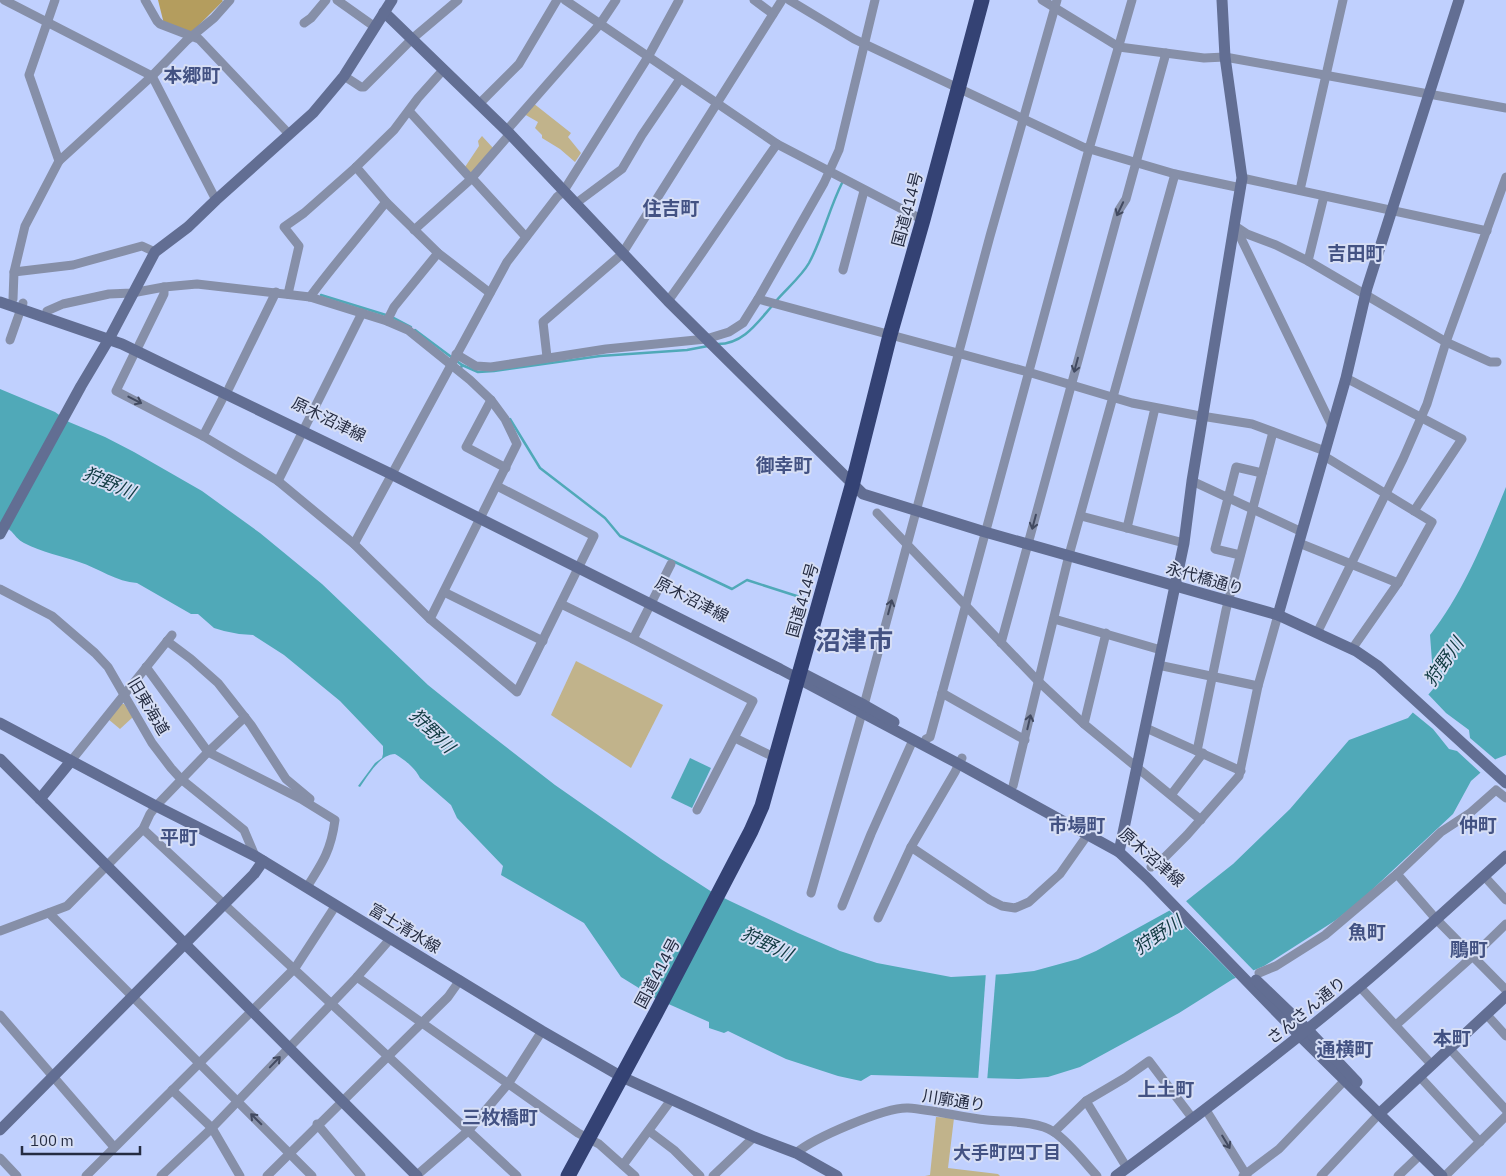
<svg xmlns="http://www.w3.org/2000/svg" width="1506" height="1176" font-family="'IBM Plex Sans','Noto Sans JP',sans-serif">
<rect width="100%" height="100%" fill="#c0d0fe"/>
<g fill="#c1b38b">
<path d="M533,103L571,133L568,137L581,153L575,162L560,149L542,138V135L535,128L538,122L524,114Z"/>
<path d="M482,136L493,148L472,175L465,167L479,146L478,141Z"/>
<path d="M576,661L663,705L631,768L551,715Z"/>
<path d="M120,704H124L133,717L120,729L108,719Z"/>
<path d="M936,1117L954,1118L948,1168L998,1174L1000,1176H925L930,1175Z"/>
</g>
<path fill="#b49d5e" d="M158,0H222L223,1L192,32L164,24Z"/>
<g fill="#50a9b8">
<path d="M0,389L55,412L69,422L105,437L134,452L202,491L260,533L322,584L428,685L479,726L555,785L661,859L712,892L730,901L798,933L840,951L877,963L951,977L1007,974L1034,971L1078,959L1096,951L1185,902L1233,864L1290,809L1349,740L1408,718L1434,688L1430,635C1464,592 1485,538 1506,487V755L1496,759L1471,781L1453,814L1360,901L1336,920L1264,966L1233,979L1179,1013L1080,1067L1048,1077L1019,1079L871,1075L861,1081L838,1076L786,1059L728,1031L724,1033L709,1028V1022L655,998L621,977L584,923L501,875L503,866L457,818L451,805L420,778C416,769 404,759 395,754C380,754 368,776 360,787L358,786L375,763L382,758L383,754V746L340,701L284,655L253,635L239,634L224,631L214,628L198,614H191L137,583C117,582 98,568 79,562C61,556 42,552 24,543C13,537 15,530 0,525Z"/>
<path d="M690,758L711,768L692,808L671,798Z"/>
</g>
<g fill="#c0d0fe">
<path d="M1427,693L1446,713L1469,730L1470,738L1497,761L1483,775L1457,751L1449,749L1433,729L1411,711Z"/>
<path d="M1184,899L1256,973L1238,980L1168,909Z"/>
<path d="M986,972H996L987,1082L978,1081Z"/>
</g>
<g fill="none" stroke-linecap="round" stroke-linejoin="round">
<g stroke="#50a9b8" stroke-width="2.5">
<path d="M321,295L386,315"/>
<path d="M776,301C786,289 801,277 809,263C823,237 829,209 842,183"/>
<path d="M392,317L411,327"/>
<path d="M415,330L462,365L461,368"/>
<path d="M718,344C743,344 757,323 772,306"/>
<path d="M462,365L478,372L494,371L600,356L687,350L708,346"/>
<path d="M510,419L540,468L605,518L620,536L732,589L747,580L803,598"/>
</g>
<g stroke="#868fa8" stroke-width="9">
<path d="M4,0L152,76L216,200"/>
<path d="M55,0L29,75L59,161"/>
<path d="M145,0L157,21L160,24L199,39L289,134"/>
<path d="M337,0L375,27"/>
<path d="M565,0L777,144L923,220"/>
<path d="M754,0L773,14"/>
<path d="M789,0L854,39L1083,147L1175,174L1241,188"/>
<path d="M1042,0L1119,47L1204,58L1225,57L1506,108"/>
<path d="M304,23L311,18L326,0"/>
<path d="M344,76L361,87H364L413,38L458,0"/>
<path d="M479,104L519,64L557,0"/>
<path d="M409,111L471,179"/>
<path d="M506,131L600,24L616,0"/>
<path d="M356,167L386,202L438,253L490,293"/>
<path d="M472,178L526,237"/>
<path d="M1242,178L1487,231"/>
<path d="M1300,190L1343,0"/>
<path d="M575,204L622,169L642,135L680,79"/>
<path d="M1235,226L1247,234L1276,245L1308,261L1446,342L1490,362H1497"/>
<path d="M1235,226L1332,426"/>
<path d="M414,230L470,180L510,134"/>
<path d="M1308,261L1324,196"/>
<path d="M843,270L864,191"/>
<path d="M14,272L73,265L142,246L155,252"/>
<path d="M288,294L299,246L284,227L304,213L356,167L394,130L418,98L444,69"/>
<path d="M310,297C334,264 361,234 386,202"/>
<path d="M13,299L14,272L25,226L59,161L152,76L186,41L214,18L230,0"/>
<path d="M758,299L1028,372L1132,403L1195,415L1252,424L1325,451"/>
<path d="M668,301C706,249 740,196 777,144"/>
<path d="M47,311L63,304L109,294L132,293L164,287L197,284L310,297L387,321L408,330L470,380L491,400L505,419L517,444L430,619"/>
<path d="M387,321L394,307L438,253"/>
<path d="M10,340L23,303"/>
<path d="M139,345L164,294V287"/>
<path d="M136,350L116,391L203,436L278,481L354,544L430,619L517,692L594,536L497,486"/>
<path d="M456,354L476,366L491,367L606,349L706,339L729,332L743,323L758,299L824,183L839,150L875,0"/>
<path d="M547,357L543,322L622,254L782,0"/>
<path d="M1346,378L1462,439L1414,511L1432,522L1398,583L1352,649"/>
<path d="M229,388L276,292"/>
<path d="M491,400L466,447L506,468"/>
<path d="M203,436L225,394"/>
<path d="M1324,456L1414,511"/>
<path d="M278,481L362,313"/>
<path d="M1192,481L1302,532"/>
<path d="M877,513L1038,681L1084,724L1201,820"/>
<path d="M1081,516L1184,543"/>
<path d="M1127,528L1155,408"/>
<path d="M1299,543L1398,583"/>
<path d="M354,544L507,262L557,197L563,192L648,57L679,0"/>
<path d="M1240,555L1215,549L1236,467L1262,473"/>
<path d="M0,589L52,616L95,653L108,667L152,743L171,768L181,779L244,830L255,856"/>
<path d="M444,592L543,641"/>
<path d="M561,604L633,639L671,564"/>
<path d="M1054,619L1161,650"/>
<path d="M1317,633L1403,459L1427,404L1446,342L1506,177"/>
<path d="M633,639L753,701L697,810"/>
<path d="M167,641L191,659L218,683L251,725L286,779L310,799"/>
<path d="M1001,643L1119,210L1126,199L1166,53"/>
<path d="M1158,665L1258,686"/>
<path d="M146,667L208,752L301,799L335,820C331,850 323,862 307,887"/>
<path d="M942,693L1025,740"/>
<path d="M1084,724L1106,633"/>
<path d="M1146,728L1241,771"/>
<path d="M735,738L776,758"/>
<path d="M926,739L930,737L942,693L1089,149L1132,0"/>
<path d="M1197,751L1226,610L1273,432"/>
<path d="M71,761L172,635"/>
<path d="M1013,786L1069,555L1175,174"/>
<path d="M1171,795L1203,753"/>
<path d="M143,829L517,1176"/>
<path d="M911,847L990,900L1002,906L1015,908L1029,902L1060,874L1091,830"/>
<path d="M1151,867L1165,857L1187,835L1239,776L1258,686L1278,615"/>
<path d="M1397,874L1436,919L1506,990"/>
<path d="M1484,876L1506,900"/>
<path d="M811,893L860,720L990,236L1057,0"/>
<path d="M842,906L871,834L913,740"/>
<path d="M49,913L312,1176"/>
<path d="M878,918L911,847L955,772L962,758"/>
<path d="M0,931L67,906L143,829L150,814L156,806L208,752L245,717"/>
<path d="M1259,973L1276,966L1325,935L1397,874L1441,832L1470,813L1496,790L1506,798"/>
<path d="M357,977L578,1133L599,1144L635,1176"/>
<path d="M1360,987L1432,1065"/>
<path d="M0,1015L114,1147"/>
<path d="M1487,1015L1506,1036"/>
<path d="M1396,1025L1473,956L1506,924"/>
<path d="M1450,1049L1506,1110"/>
<path d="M1420,1077L1480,1142"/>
<path d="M172,1090L212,1128L240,1176"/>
<path d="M1086,1101L1127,1168"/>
<path d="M1206,1110L1247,1176"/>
<path d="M317,1124L361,1176"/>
<path d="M649,1131L674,1150L700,1176"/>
<path d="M1054,1132L1086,1101L1125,1078L1149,1061L1193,1119"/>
<path d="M796,1153C814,1138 885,1107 908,1108C934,1110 961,1117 987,1120C1006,1122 1038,1121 1054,1132C1070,1143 1084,1162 1097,1176"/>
<path d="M0,1158L17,1176"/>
<path d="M623,1165L671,1100"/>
<path d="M86,1176L295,968L336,905"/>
<path d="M161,1176L212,1128L357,977L391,938"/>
<path d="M267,1176L448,997L460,980"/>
<path d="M416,1176L468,1131L508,1084L542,1031"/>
<path d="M713,1176L754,1137"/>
<path d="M1243,1176L1279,1149L1348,1077"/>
<path d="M1321,1176L1380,1113"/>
<path d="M1398,1176L1421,1154"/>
<path d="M1445,1176L1506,1116"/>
</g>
<g stroke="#626e93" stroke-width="11">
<path d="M384,12L510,134L668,301L863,494L985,532L1278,615L1356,651L1378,666L1506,783"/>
<path d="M0,302L122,344L391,474L780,669L959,764L1119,852L1147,878L1300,1036L1442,1176"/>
<path d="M0,534L81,386L109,339L155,252L188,227L216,200L313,113L344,76L392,0"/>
<path d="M1278,615L1346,378L1367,288L1459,0"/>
<path d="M798,671L864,705L894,722"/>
<path d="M0,723L156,806L255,856L542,1031L622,1077L754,1137L796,1153L837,1176"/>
<path d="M0,759L417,1176"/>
<path d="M40,799L71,761"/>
<path d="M1119,852L1184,543L1192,481L1242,178L1225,57L1222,0"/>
<path d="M1256,980L1307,1029L1357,1082"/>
<path d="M1380,1113L1506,996"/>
<path d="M0,1130L254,874L263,861"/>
<path d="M1116,1176C1199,1115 1280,1053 1359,987C1409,945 1457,900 1506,856"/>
</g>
<path stroke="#344274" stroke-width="15" d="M568,1176L656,1013L751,831L762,806L852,486L890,335L923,220L982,0"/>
</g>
<defs><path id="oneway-shaft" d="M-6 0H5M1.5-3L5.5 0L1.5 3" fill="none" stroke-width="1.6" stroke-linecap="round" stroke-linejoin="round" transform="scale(1.25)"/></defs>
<g stroke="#424a61">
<use href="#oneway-shaft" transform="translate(1120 209) rotate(115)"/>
<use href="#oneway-shaft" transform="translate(1076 365) rotate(105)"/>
<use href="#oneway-shaft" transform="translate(135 400) rotate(27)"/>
<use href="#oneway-shaft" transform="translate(1034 522) rotate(105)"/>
<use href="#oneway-shaft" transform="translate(890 607) rotate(-75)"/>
<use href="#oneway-shaft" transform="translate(1029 722) rotate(-77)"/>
<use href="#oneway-shaft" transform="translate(275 1062) rotate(-46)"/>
<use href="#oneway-shaft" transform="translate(256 1119) rotate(-135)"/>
<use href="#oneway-shaft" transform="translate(1226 1142) rotate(59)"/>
</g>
<g text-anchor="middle" stroke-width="4" stroke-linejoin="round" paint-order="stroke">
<g font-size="16" fill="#252c42" stroke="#d6def5">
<text transform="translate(907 209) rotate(-75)" y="6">国道414号</text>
<text transform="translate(329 419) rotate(26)" y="6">原木沼津線</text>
<text transform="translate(1205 578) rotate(16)" y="6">永代橋通り</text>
<text transform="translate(692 599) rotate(27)" y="6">原木沼津線</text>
<text transform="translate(802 600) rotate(-74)" y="6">国道414号</text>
<text transform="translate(149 706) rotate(59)" y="6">旧東海道</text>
<text transform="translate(1152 857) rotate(41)" y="6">原木沼津線</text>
<text transform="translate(405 928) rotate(31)" y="6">富士清水線</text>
<text transform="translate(657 973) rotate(-62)" y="6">国道414号</text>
<text transform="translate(1306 1010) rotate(-39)" y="6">さんさん通り</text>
<text transform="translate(954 1100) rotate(9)" y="6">川廓通り</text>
</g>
<g font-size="18" font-style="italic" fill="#0f3940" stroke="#d6def5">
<text transform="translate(109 483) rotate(23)" y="6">狩野川</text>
<text transform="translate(1444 662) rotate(-55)" y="6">狩野川</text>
<text transform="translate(432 731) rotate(44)" y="6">狩野川</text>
<text transform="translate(1158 935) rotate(-34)" y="6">狩野川</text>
<text transform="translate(767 944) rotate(25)" y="6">狩野川</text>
</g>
<g font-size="18" font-weight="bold" fill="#435283" stroke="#d6def5">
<text x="1007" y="1159">大手町四丁目</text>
</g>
<g font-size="19" font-weight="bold" fill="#435283" stroke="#d6def5">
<text x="192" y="82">本郷町</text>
<text x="671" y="215">住吉町</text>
<text x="1356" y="260">吉田町</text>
<text x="784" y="472">御幸町</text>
<text x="1077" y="832">市場町</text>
<text x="1478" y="832">仲町</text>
<text x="179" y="844">平町</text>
<text x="1367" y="939">魚町</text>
<text x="1469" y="956">鵰町</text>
<text x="1452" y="1045">本町</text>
<text x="1345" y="1056">通横町</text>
<text x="1166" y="1096">上土町</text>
<text x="500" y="1124">三枚橋町</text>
</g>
<g font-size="26" font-weight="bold" fill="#435283" stroke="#d6def5">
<text x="854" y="650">沼津市</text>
</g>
</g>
<path d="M22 1146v8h118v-8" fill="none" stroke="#252c42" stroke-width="2.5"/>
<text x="30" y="1146" font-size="15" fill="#252c42" stroke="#d6def5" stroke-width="4" paint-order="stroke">100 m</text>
</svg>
